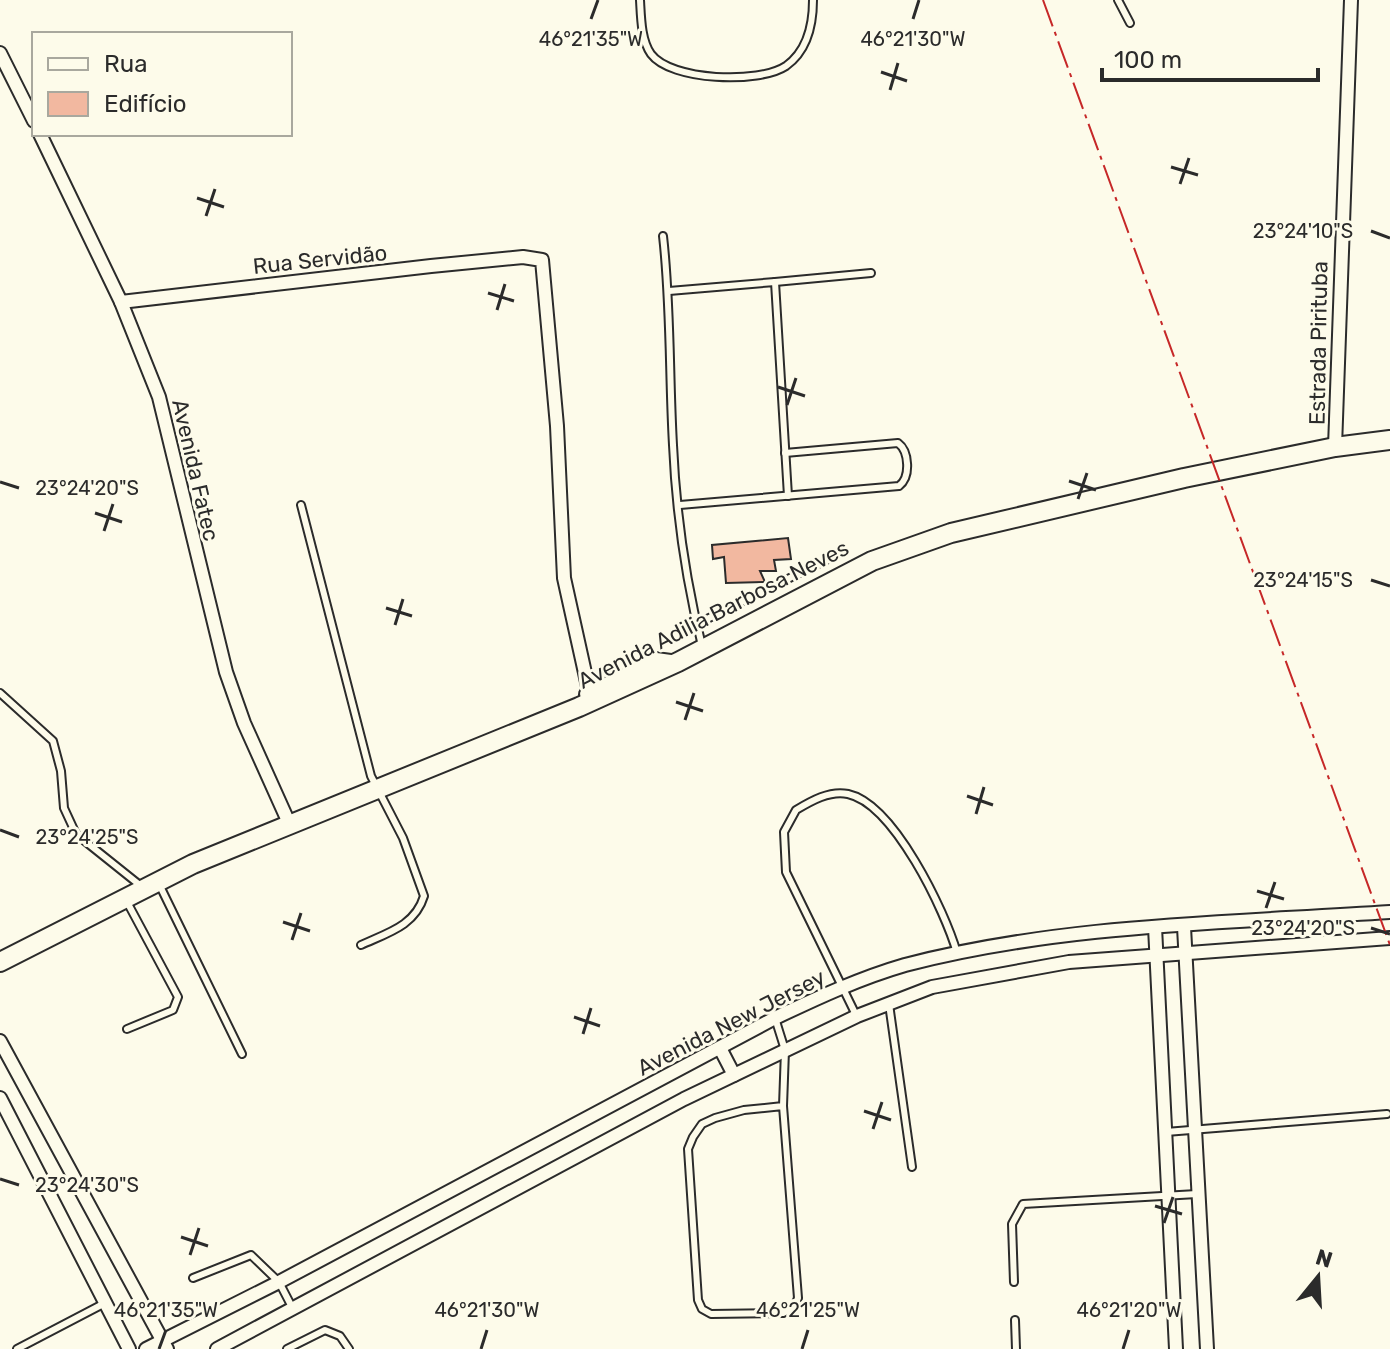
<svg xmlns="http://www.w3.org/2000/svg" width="1390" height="1349" font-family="Rubik,sans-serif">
<rect width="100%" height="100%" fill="#fdfbea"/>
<path fill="#f2b8a0" stroke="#2b2b2b" stroke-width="2" d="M788,538L791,559L774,560L776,571H760L765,582L726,583L724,557L713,559L712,545Z"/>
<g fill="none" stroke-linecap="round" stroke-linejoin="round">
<g stroke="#2b2b2b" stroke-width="10">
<g id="lane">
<path d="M640,0C641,17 641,40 651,54C671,81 759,84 786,66C807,51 813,24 813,0"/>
<path d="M1118,0L1130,23"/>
<path d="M663,236C671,306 669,375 673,445C676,512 686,581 702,646"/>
<path d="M775,282L871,273"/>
<path d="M669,291L775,282L788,496"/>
<path d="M301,505L371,776L403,838L424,896C415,926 387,933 361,945"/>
<path d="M680,505L899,486C911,477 909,451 898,443L785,453"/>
<path d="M697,624L828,559"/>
<path d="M0,693L53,741L61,771L64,808L76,834L141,886"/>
<path d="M159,884L242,1054"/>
<path d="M126,900L178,997L173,1010L127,1029"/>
<path d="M889,1004L912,1167"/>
<path d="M856,1015L786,872L784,832L796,810C811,801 830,790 848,794C894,804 945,911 957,953"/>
<path d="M775,1018L785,1050L783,1106L744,1110L715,1118L702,1124L693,1137L688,1149L698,1300L702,1309L711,1314L783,1313L794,1307L798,1298L783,1106"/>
<path d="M1166,1132L1387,1114"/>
<path d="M193,1278L251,1255L279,1282L293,1309"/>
<path d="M1014,1282L1012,1224L1023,1204L1197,1194"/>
<path d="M1015,1320L1016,1349"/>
<path d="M17,1349L105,1303"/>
<path d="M287,1349L325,1330L340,1336L349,1349"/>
</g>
</g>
<g stroke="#2b2b2b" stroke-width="16">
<g id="street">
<path d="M0,53L34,121"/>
<path d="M40,134L121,302L159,397L226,672L244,723L289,823"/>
<path d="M121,302L431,266L523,257L542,260L557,426L564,578L589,691"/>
<path d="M1335,447L1351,0"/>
<path d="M586,694L656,659L678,662"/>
<path d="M1155,927L1176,1349"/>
<path d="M1184,927L1207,1349"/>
<path d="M0,1041L167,1349"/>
<path d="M720,1048L734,1075"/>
<path d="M0,1098L129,1349"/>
<path d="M146,1349L279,1282L775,1018C817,998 860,978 905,965C1062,924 1228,923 1390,912"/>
<path d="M217,1349L684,1099L857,1016L932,987L1069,962L1390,938"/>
</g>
</g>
<g stroke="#2b2b2b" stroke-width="22">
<path id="secondary" d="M0,962L193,864L579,707L678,662L872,561L951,533L1184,478L1335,447L1390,440"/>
</g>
<use href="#lane" stroke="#fdfbea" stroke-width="6"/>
<use href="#street" stroke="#fdfbea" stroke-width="12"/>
<use href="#secondary" stroke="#fdfbea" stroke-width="18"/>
<path stroke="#c62828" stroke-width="2" stroke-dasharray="28 6 4 6" stroke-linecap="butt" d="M1043,0L1390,945"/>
</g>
<path fill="none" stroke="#2b2b2b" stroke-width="3" d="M591,19L598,0M913,19L919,0M881,72L907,81M890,90L898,63M1171,167L1198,175M1180,184L1189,158M197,198L224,207M206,216L215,189M1371,231L1390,238M488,293L514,301M497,310L505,284M778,387L805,396M787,405L796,378M1069,481L1096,490M0,482L19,488M1078,499L1087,473M95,513L122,522M104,531L113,504M1371,580L1390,586M386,608L412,616M395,625L403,599M676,702L703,711M685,720L694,693M967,796L993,805M976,814L984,787M0,830L19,837M1257,891L1284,899M1266,908L1275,882M283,922L310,931M1371,928L1390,934M292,940L301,913M574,1017L600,1026M583,1034L591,1008M864,1111L891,1120M873,1129L882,1102M0,1179L19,1185M1155,1206L1182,1214M1164,1223L1173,1197M181,1237L208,1246M190,1255L199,1228M159,1349L166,1330M481,1349L487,1330M802,1349L808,1330M1123,1349L1129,1330"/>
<g text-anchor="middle" stroke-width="6" stroke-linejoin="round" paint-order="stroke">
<g font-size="22" fill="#2b2b2b" stroke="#fdfbea">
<text transform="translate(320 259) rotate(-6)" y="8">Rua Servidão</text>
<text transform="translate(1318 343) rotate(-89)" y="8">Estrada Pirituba</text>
<text transform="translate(196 470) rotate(77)" y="8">Avenida Fatec</text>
<text transform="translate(713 614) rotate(-27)" y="8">Avenida Adilia Barbosa Neves</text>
<text transform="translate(731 1022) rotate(-27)" y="8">Avenida New Jersey</text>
</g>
</g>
<g font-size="20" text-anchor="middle" fill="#2b2b2b" stroke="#fdfbea" stroke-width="6" stroke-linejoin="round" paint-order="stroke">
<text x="591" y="46">46°21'35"W</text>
<text x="913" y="46">46°21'30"W</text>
<text x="1303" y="238">23°24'10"S</text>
<text x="87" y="495">23°24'20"S</text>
<text x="1303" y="587">23°24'15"S</text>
<text x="87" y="844">23°24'25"S</text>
<text x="1303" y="935">23°24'20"S</text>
<text x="87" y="1192">23°24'30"S</text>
<text x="166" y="1317">46°21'35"W</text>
<text x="487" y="1317">46°21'30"W</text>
<text x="808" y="1317">46°21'25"W</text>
<text x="1129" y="1317">46°21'20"W</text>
</g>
<rect x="32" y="32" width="260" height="104" fill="#fdfbea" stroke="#a9a89e" stroke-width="2"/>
<rect x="48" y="58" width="40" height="12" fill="#fdfbea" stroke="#a9a89e" stroke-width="2"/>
<text x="104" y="72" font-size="24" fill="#2b2b2b">Rua</text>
<rect x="48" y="92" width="40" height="24" fill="#f2b8a0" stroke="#a9a89e" stroke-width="2"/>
<text x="104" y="112" font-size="24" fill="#2b2b2b">Edifício</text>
<g transform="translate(1318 1277) rotate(18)" stroke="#fdfbea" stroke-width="6" paint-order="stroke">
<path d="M0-6L14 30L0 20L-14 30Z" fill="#2b2b2b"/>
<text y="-12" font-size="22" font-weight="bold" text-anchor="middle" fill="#2b2b2b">N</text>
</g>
<path d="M1102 68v12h216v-12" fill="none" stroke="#2b2b2b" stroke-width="4"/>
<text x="1114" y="68" font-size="24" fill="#2b2b2b" stroke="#fdfbea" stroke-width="6" paint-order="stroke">100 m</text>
</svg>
